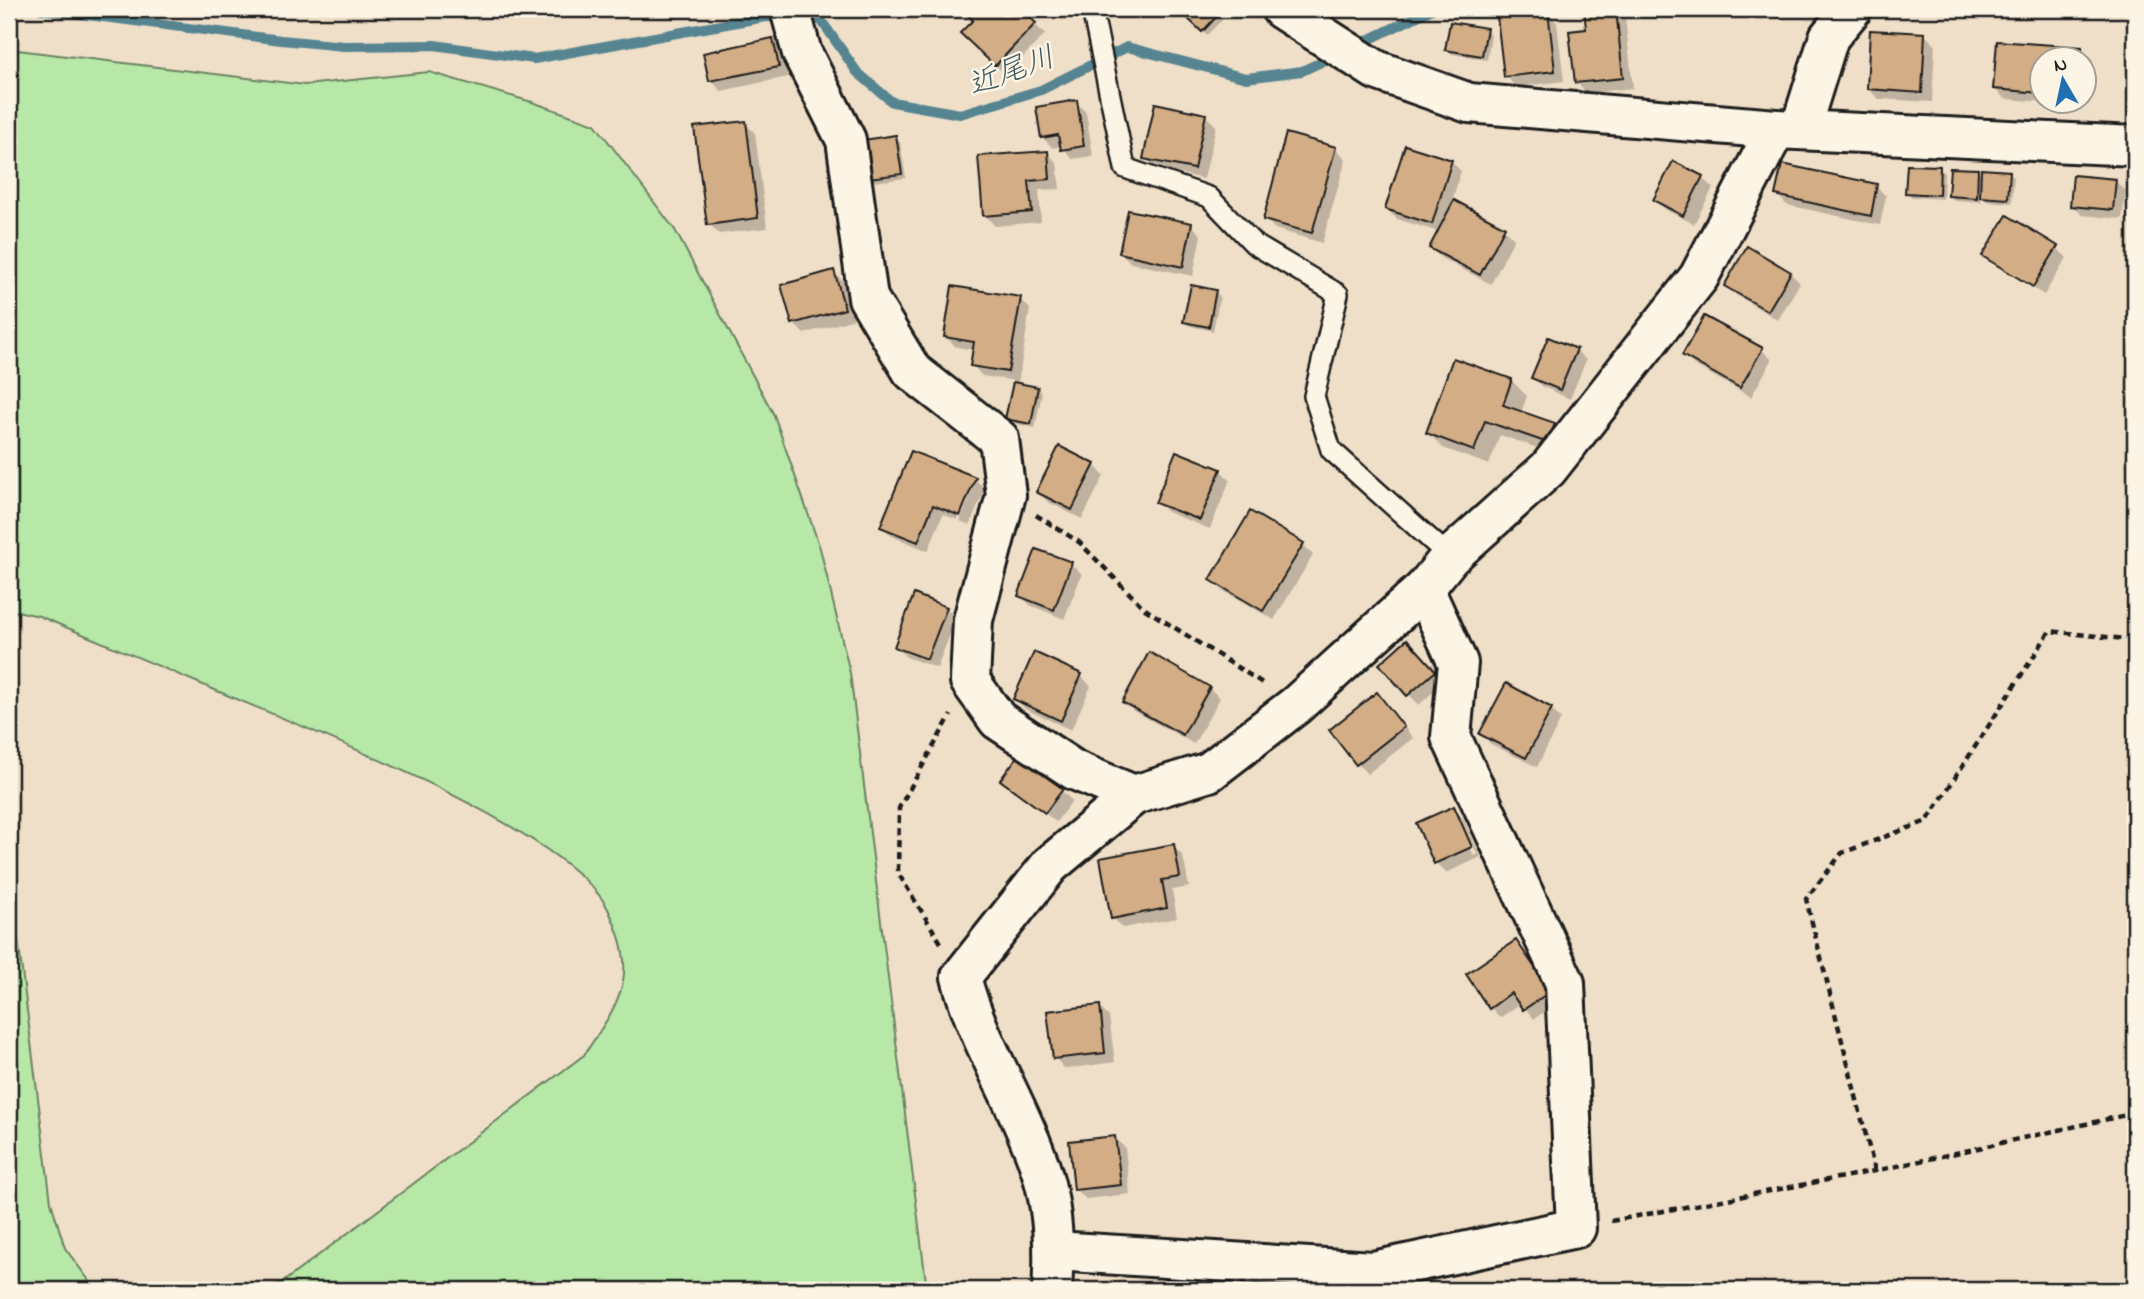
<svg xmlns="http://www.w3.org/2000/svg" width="2144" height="1299" font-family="'Indie Flower','Klee One',sans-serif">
<rect width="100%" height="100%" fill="#f0dfc8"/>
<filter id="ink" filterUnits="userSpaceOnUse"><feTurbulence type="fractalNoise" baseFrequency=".0143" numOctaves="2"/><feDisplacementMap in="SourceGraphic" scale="14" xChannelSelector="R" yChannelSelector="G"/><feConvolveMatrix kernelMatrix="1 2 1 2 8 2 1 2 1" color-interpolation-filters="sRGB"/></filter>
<g filter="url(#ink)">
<g fill="#b7e8a8" stroke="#6a8262" stroke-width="2">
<path d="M9,49L305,85L429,72L532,102L595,124L675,230L774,415L820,548L850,673L927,1290H264L283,1282L584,1055C621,1000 640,975 608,909C569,831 314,731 229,696C166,669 102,642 39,616L17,611L9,616Z"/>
<path d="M9,867L51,1202L65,1248L96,1290H9Z"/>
</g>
<g fill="#0003" fill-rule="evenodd">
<path d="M963,9H1018L1045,34L1006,75L963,33L975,20Z"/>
<path d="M1049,9H1080L1079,18L1054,17Z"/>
<path d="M1189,9H1213L1223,19L1207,35L1185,13Z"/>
<path d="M1586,9H1624L1633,88L1586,93L1576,82L1588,31Z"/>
<path d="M1547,12L1557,23L1564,81L1516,87L1506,76Z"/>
<path d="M1486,30L1491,35L1487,60L1452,54L1447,49Z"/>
<path d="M1925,35L1935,45L1932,102L1879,99L1868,89Z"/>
<path d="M772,40L783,51L788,77L721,91L711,80Z"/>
<path d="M1998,42L2082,49L2092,59L2089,105L2005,99L1995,89ZM2042,60H2084V102H2042Z"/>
<path d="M1076,102L1086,112L1093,156L1072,159L1062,146L1053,148L1043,138Z"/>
<path d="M1206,116L1216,126L1204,179L1155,168L1145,158Z"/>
<path d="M745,123L755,133L767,228L719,234L709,224Z"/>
<path d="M895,137L900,142L906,178L875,182L871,178Z"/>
<path d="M1335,148L1346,159L1322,243L1275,229L1265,219Z"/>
<path d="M1047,152L1057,163L1060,189L1039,190L1041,222L995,226L985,215Z"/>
<path d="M1451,161L1461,171L1452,201L1504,229L1514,239L1491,284L1441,258L1431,248L1439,232L1397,219L1386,209Z"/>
<path d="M1674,163L1702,178L1713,188L1694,224L1666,210L1656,200Z"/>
<path d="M1940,168L1944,173L1943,199L1912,197L1907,192Z"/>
<path d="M1977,171L1982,175L2009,172L2014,177L2012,203L1986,201L1981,197V202L1954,200L1950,195Z"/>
<path d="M2115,181L2126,191L2122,219L2082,215L2072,205Z"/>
<path d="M1876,186L1886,196L1880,225L1787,205L1777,195Z"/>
<path d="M1191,224L1201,235L1193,276L1131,263L1121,253Z"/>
<path d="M2057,248L2067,258L2044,295L1995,265L1984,255Z"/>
<path d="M833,272L844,282L854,319L804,334L794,324L783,286Z"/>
<path d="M1790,273L1800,283L1778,320L1736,295L1726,285Z"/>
<path d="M1215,292L1220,296L1213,331L1190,326L1185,322Z"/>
<path d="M1020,299L1030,309L1018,384L1037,388L1042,393L1035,428L1012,423L1007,418L1015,381L982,376L972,365L974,350L956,347L946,337Z"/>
<path d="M1576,350L1586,360L1570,399L1543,387L1533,377Z"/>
<path d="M1762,350L1772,360L1751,397L1694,365L1684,355Z"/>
<path d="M1511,380L1527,396L1521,413L1554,425L1569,440L1563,457L1500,435L1489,465L1443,448L1428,433Z"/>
<path d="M1094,465L1104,476L1082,519L1048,502L1038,492Z"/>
<path d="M1220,470L1230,480L1210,529L1167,512L1157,502Z"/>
<path d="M975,479L985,489L970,525L960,521L976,481H973L957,520L943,514L928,551L892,536L882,526Z"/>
<path d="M1303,544L1313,555L1274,620L1222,590L1212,579Z"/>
<path d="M1037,551L1071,564L1082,574L1064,619L1030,605L1020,595Z"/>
<path d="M946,608L956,619L937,668L906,657L896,646Z"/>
<path d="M1417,651L1444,682L1419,705L1381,664Z"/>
<path d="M1081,676L1091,686L1071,730L1025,709L1015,698Z"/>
<path d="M1209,688L1220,698L1194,744L1134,711L1124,701Z"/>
<path d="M1387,705L1413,738L1367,774L1357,763Z"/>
<path d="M1551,709L1561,719L1537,767L1491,744L1481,734Z"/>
<path d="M1003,779L1062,791L1072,801L1056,822Z"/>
<path d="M1453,808L1463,818L1481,857L1446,873L1436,863ZM1457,818H1461L1477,854L1474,856Z"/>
<path d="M1173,846L1183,856L1189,887L1172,890L1177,918L1123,928L1113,918Z"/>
<path d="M1516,942L1560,1001L1534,1019L1521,1003L1500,1018L1490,1007Z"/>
<path d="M1099,1007L1109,1017L1115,1062L1065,1069L1055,1058Z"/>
<path d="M1115,1138L1125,1148L1130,1194L1086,1199L1075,1189Z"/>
</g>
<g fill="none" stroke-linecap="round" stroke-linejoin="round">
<g stroke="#578591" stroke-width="10">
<path d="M41,9L281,40L344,46L434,45L534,59L765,17L821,20L857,72L892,102L960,114L1041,90L1127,47L1246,78L1302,71L1338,54"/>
<path d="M1356,46L1432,9"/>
</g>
</g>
<g fill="#d3ad85" stroke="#1c1c1c" stroke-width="2">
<path d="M961,9H1021L1036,23L995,66L960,33L973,20Z"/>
<path d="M1047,9H1076L1075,14L1047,13Z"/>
<path d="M1187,9H1215L1220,13L1202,32L1182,13Z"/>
<path d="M1584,9H1616L1623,78L1575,83L1569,31L1586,29Z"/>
<path d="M1548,11L1555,71L1504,77L1497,17Z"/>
<path d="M1450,22L1487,28L1482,56L1445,50Z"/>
<path d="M1870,30L1925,33L1922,93L1867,89Z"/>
<path d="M773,38L779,67L709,81L703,53Z"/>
<path d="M1997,41L2082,47V60H2042V93L1993,89Z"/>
<path d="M1077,100L1084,146L1061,150L1058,135L1041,138L1036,107Z"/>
<path d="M1155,103L1206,114L1194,169L1143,159Z"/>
<path d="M746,121L758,218L707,225L694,127Z"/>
<path d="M1286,133L1336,147L1312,233L1263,220Z"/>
<path d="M896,135L902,174L869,178L863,140Z"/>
<path d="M1405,145L1452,160L1432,224L1385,209Z"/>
<path d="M1048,151L1050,179L1029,181L1032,212L983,216L978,156Z"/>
<path d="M1673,161L1703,176L1683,216L1653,200Z"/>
<path d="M1782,164L1877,184L1871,216L1775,195Z"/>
<path d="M1907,165L1940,166L1939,195L1905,193Z"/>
<path d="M1950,168L1978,169L1977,198L1948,196Z"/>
<path d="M1981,169L2010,171L2008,199L1980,197Z"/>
<path d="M2073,175L2116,179L2113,210L2070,206Z"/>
<path d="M1454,200L1505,227L1480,275L1429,248Z"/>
<path d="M1128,210L1192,223L1183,267L1119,253Z"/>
<path d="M2007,215L2058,246L2033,287L1982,256Z"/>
<path d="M1747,246L1791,272L1768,311L1724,286Z"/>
<path d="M834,270L845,309L792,324L781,285Z"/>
<path d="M1191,285L1216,290L1209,327L1183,322Z"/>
<path d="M952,286L1021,297L1008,372L970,366L974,342L944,337Z"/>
<path d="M1704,316L1763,348L1740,388L1682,355Z"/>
<path d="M1548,337L1577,349L1560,390L1531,378Z"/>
<path d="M1453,358L1512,379L1503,405L1555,423L1548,443L1485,421L1474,451L1426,433Z"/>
<path d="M1013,382L1038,387L1031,424L1005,419Z"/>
<path d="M1059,446L1095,464L1072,510L1036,492Z"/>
<path d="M911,451L976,477L960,516L933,505L918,542L880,527Z"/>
<path d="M1176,451L1221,469L1200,520L1155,503Z"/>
<path d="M1250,511L1304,543L1263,611L1210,580Z"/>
<path d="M1036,549L1072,562L1054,610L1018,596Z"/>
<path d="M914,594L947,607L927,659L894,647Z"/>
<path d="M1407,639L1436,671L1407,696L1379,664Z"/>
<path d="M1034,652L1082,674L1061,721L1013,699Z"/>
<path d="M1149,652L1210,687L1183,735L1122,702Z"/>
<path d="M1506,683L1552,708L1526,758L1479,734Z"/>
<path d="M1377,692L1404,727L1356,765L1329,730Z"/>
<path d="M1018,756L1063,789L1045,813L1000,780Z"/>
<path d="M1454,806L1472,847L1434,864L1416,823Z"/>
<path d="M1174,844L1180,877L1162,880L1167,908L1111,919L1100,858Z"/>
<path d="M1516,940L1551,991L1523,1010L1511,993L1489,1009L1466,974Z"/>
<path d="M1100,1005L1105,1053L1053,1059L1047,1011Z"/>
<path d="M1115,1136L1121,1185L1074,1190L1069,1141Z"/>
</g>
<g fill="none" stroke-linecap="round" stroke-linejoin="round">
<g stroke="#1c1c1c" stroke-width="24">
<path id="service" d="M1092,9L1125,168L1209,197L1254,244L1338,294L1314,396L1331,450L1450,557"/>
</g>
<g stroke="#1c1c1c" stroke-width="44">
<g id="minor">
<path d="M790,9L802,53L846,140L868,298L912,371L999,439L1006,495L973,620L970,681L998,720L1074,770L1134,795L1209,772L1296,705L1424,589L1450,557L1548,469L1699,277L1776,129"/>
<path d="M1800,130L1829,37L1852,9"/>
<path d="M1055,1251L1373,1271L1576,1228L1565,983L1451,737L1458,663L1424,589"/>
<path d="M1052,1290C1055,1249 1053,1203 1039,1164C1017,1099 978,1043 961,977L1050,865L1134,795"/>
</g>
</g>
<g stroke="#1c1c1c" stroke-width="44">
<path id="tertiary" d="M1281,9L1376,70L1469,103L1776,129L2135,146"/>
</g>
<g stroke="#1c1c1c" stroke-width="4.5" stroke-dasharray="7 5" stroke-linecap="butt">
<path d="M1036,515L1079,542L1145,609L1264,684"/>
<path d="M941,943L898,873L899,808L951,715"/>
<path d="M1875,1171L1806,899L1842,853L1927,821L2050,631L2135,640"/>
<path d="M1611,1221L1875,1171L2135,1113"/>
</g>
<use href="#service" stroke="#fcf5e5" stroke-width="19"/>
<use href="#minor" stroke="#fcf5e5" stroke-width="38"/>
<use href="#tertiary" stroke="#fcf5e5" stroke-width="38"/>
</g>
</g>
<g text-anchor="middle" stroke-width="5" stroke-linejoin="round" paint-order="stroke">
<g font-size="30" font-style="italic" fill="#3f5960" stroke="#fcf5e5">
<text transform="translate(1011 70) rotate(-20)" y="10">近尾川</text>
</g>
</g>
<rect width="2144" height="1299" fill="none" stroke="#fcf5e5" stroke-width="35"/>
<rect x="18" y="18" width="2109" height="1264" fill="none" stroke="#1c1c1c" stroke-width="2.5" filter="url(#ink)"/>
<g transform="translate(2063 80) rotate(351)"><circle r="33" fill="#fcf5e5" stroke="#a29e95" stroke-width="2"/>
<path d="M0-5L12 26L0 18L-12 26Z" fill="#1f6fb2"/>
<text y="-10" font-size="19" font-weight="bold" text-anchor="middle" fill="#1c1c1c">N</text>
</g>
</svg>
